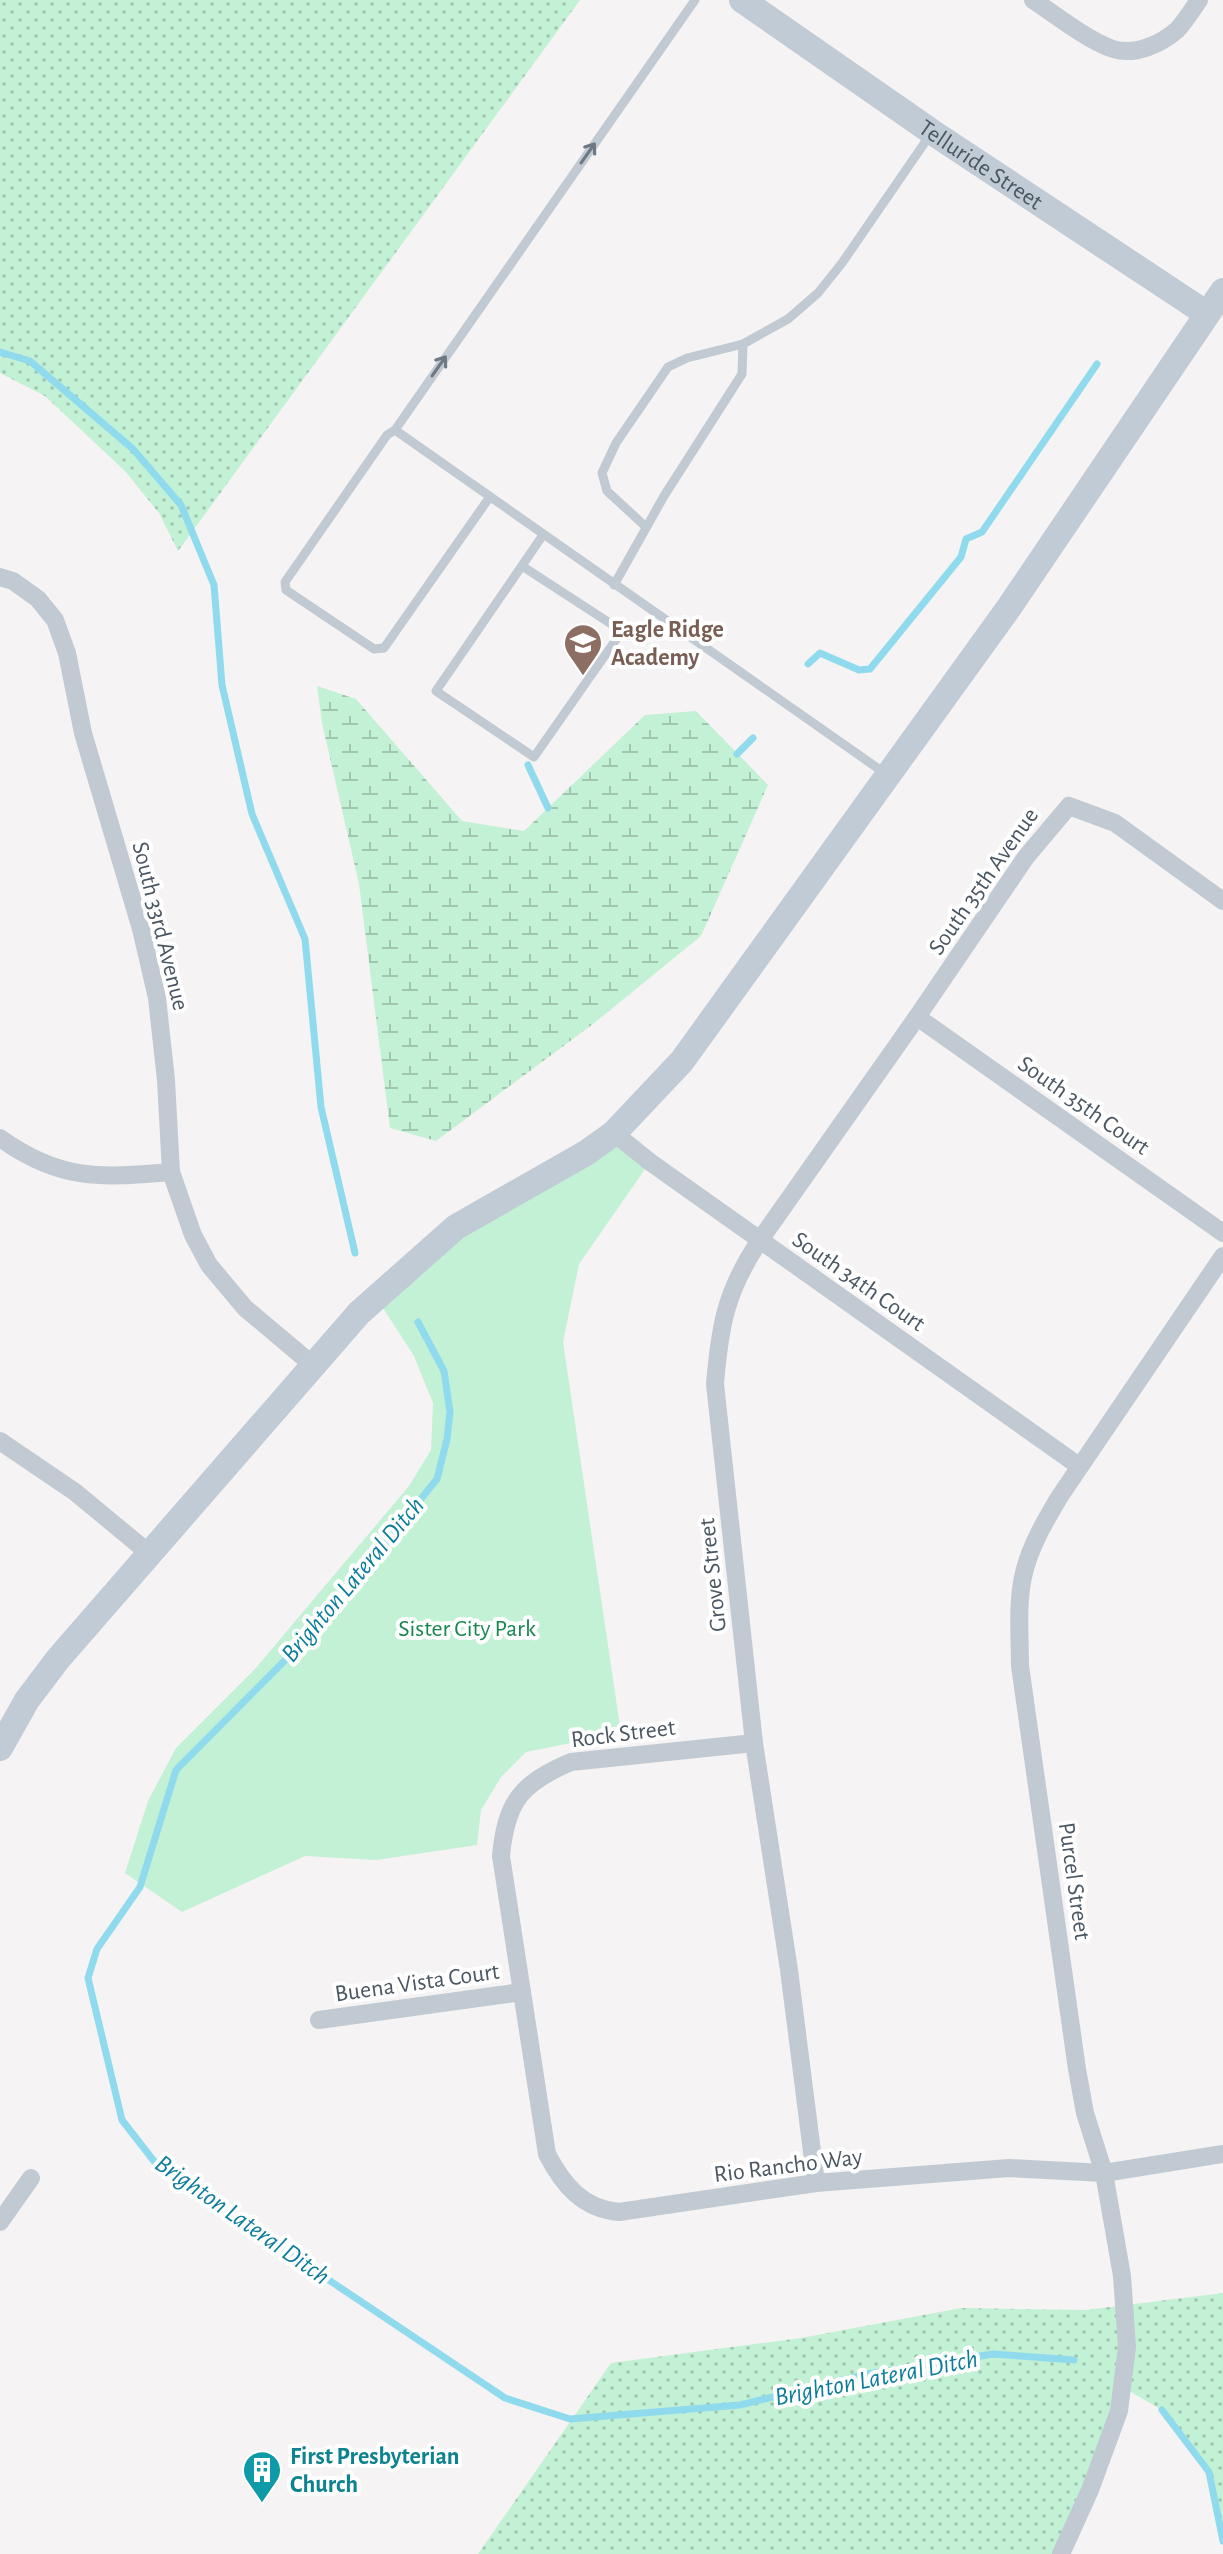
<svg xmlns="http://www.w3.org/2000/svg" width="1223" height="2554" font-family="'Alegreya Sans',sans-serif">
<defs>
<pattern id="grass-dots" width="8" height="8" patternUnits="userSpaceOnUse" patternTransform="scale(2)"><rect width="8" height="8" fill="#c3f1d5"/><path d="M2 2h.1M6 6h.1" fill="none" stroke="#a0c6b0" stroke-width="1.8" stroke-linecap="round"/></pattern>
<pattern id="wetland-marsh" width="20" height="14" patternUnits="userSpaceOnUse" patternTransform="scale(2)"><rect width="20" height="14" fill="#c3f1d5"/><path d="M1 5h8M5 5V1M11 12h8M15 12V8" fill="none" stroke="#a0c6b0"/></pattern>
</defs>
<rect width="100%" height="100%" fill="#f5f3f3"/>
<g fill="url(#grass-dots)">
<path d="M0,0H580L178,551L159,513L125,471L45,396L0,373Z"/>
<path d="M1223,2293V2541L1209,2472L1162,2410L1124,2388L1061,2554H478L611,2363L801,2338L961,2308L1086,2310Z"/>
</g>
<path fill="url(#wetland-marsh)" d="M317,686L356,699L462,821L524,831L645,715L696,711L768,785L701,936L593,1024L436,1141L390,1128L359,884L322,723Z"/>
<path fill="#c3f1d5" d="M614,1133L650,1162L579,1264L563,1342L621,1733L526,1752L501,1777L481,1810L477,1845L376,1860L305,1856L182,1912L125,1873L148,1801L176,1748L255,1669L409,1486L431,1450L433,1403L414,1356L376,1297Z"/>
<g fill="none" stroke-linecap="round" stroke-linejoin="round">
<g stroke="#90daee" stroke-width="7">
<path d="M0,352L30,361L133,449L181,505L214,585L222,685L252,814L305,939L321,1107L355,1253"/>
<path d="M808,664L820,653L859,670L870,669L961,557L966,539L982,532L1097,364"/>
<path d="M737,754L753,738"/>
<path d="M528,765L548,808"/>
<path d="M418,1322L444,1371L450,1412L447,1439L437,1479L317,1628L176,1770L140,1887L97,1949L88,1978L122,2120L157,2165L505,2398L570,2419L740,2405L868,2374L993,2354L1074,2360"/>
<path d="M1162,2410L1209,2472L1223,2541"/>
</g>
<g stroke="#c1cad2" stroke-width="9">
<path d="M395,430L695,0"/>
<path d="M489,498L384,648L374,649L286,590L285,582L387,435L395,430L886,774"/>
<path d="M646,527L607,491L602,473L616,443L668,367L687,358L743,344L788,319L818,293L842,263L930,135"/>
<path d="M522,566L622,631L534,757L436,691L543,535"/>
<path d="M614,585L664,496L742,374L743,344"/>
</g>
<g stroke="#c1cad2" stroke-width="18">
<path d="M1033,0C1054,14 1090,42 1113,49C1135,56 1161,44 1177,30C1185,22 1192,10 1199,0"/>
<path d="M0,577L13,581L38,599L55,620L67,653L83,733L141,929L157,998L166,1080L171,1172L193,1235L209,1265L245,1308L314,1366"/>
<path d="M917,1017L1223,1233"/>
<path d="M614,1133L650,1162L1079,1466"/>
<path d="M0,1138C60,1181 100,1178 171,1172"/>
<path d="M0,1441L75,1492L150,1554"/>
<path d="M754,1743L571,1762C521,1783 506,1802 501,1856L547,2154C563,2185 583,2209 619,2212L816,2183L1009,2168L1104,2173L1223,2154"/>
<path d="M319,2020L522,1992"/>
<path d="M816,2183L789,1970L754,1743L715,1384C720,1324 726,1291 760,1240L917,1017L1026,857L1069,806L1115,823L1223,901"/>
<path d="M0,2222L31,2178"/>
<path d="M1061,2554L1090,2490L1119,2411L1127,2347L1122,2276L1104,2173L1085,2113L1077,2069L1020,1666C1020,1636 1017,1606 1023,1577C1029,1548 1045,1521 1060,1496L1223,1256"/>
</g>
<g stroke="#c1cbd6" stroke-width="26">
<path id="s1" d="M742,0L932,132L1207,314"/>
<path d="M0,1748L27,1700L58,1659L359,1313L456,1227L586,1153L614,1133L682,1061L1010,606L1223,291"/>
</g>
</g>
<defs><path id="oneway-shaft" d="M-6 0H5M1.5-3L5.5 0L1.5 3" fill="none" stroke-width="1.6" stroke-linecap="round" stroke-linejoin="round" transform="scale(2)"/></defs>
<g stroke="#6e7983">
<use href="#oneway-shaft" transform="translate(588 153) rotate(-55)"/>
<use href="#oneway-shaft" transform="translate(439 366) rotate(-55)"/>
</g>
<defs>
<g id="school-pin" transform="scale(2)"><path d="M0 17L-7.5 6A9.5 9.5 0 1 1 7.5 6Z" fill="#8d6e63" stroke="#fff"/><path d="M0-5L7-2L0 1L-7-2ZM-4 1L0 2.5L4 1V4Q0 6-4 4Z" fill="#fff"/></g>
<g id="building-pin" transform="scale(2)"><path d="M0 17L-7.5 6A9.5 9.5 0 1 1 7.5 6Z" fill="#0f9aa8" stroke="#fff"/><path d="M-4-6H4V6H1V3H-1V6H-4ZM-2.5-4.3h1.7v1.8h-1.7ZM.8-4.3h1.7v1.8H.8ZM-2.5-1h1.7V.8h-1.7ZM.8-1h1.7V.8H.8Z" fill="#fff"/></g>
</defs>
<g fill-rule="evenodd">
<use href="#school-pin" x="583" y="643"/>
<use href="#building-pin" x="262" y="2470"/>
</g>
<g text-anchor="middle" stroke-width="8" stroke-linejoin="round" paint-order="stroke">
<g font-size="24" fill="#4a5661" stroke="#fff">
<text dy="8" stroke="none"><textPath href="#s1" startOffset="290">Telluride Street</textPath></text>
<text transform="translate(983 881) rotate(-55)" y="8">South 35th Avenue</text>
<text transform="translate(161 926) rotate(76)" y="8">South 33rd Avenue</text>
<text transform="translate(1084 1105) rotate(35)" y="8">South 35th Court</text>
<text transform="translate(859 1281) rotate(35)" y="8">South 34th Court</text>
<text transform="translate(712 1575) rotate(-96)" y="8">Grove Street</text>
<text transform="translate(623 1733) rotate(-7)" y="8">Rock Street</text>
<text transform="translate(1075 1881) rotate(82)" y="8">Purcel Street</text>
<text transform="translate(417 1982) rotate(-8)" y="8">Buena Vista Court</text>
<text transform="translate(788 2165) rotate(-7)" y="8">Rio Rancho Way</text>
</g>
<g font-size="24" font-weight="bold" fill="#785e54" stroke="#fff" text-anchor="start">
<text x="611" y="637">Eagle Ridge<tspan x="611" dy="28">Academy</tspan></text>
</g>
<g font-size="24" fill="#17864f" stroke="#fff">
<text x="467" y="1636">Sister City Park</text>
</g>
<g font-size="24" font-weight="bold" fill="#0d838f" stroke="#fff" text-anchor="start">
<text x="290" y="2464">First Presbyterian<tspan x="290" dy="28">Church</tspan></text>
</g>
<g font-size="26" font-style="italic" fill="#0c7c9b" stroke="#fff">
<text transform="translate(352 1579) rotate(-50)" y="9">Brighton Lateral Ditch</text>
<text transform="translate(243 2219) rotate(35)" y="9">Brighton Lateral Ditch</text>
<text transform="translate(876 2377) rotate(-11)" y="9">Brighton Lateral Ditch</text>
</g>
</g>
</svg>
